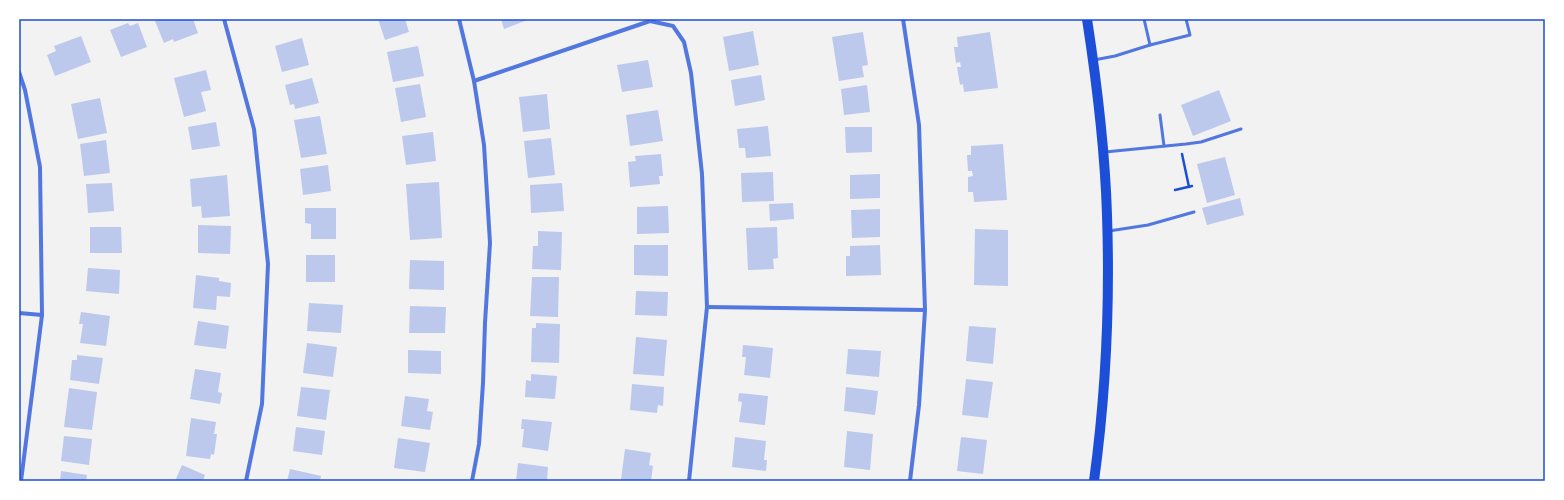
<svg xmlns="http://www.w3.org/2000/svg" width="1564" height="500" font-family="Overpass,sans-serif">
<rect width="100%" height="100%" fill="#f2f2f2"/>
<g fill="#bdc9ec">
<path d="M160,19H193L198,33L174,42L173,39L164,43L155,21Z"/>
<path d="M378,19H405L409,32L385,40Z"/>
<path d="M501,19H530L504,29Z"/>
<path d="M128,23L130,26L138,23L147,47L121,57L110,30Z"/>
<path d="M753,31L759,65L729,71L723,37Z"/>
<path d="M863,32L868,65L862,66L864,77L839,81L832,37Z"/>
<path d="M990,32L998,88L964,92L963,84L960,85L957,67H961L960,62L956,63L954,47H958L957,37Z"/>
<path d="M81,36L91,62L55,76L47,55L56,51L54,46Z"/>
<path d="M302,38L309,65L282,72L275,46Z"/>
<path d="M418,46L424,76L393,82L387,52Z"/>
<path d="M648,60L653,87L622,92L617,65Z"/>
<path d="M206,70L211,90L201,92L206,111L184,117L174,78Z"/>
<path d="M761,75L765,100L735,106L731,80Z"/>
<path d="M312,78L319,103L295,109L294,104L290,105L285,85Z"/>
<path d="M420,84L426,117L401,122L395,88Z"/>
<path d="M867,85L870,112L844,115L841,89Z"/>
<path d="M1219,90L1231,121L1193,136L1181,105Z"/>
<path d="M547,94L550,129L523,132L519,97Z"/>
<path d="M100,98L107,133L78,139L71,104Z"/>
<path d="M658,110L663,141L630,146L626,115Z"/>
<path d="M320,116L327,154L301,158L294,120Z"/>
<path d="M216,122L220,146L192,150L188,127Z"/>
<path d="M768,126L771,156L746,158L745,148H739L737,129Z"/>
<path d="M845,127H872V152L846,153Z"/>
<path d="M433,132L436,161L406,165L402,136Z"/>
<path d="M551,138L555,175L528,178L524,141Z"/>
<path d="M106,140L110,173L84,176L80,144Z"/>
<path d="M1003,144L1007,200L974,202L973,192H968V177L973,176L972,171H968L967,155H971V146Z"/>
<path d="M661,154L663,176H659L660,184L630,187L628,162L636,161L635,156Z"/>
<path d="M1225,157L1235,195L1207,203L1197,164Z"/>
<path d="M328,165L331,191L303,195L300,169Z"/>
<path d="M773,172L774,201L742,202L741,173Z"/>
<path d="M880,174V198L850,199V175Z"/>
<path d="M227,175L230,216L202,218L201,206L192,207L190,179Z"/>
<path d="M439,182L442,238L410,240L406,184Z"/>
<path d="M112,183L114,211L88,213L86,184Z"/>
<path d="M562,183L564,211L531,213L530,185Z"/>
<path d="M1240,198L1244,215L1207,225L1202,208Z"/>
<path d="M793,203L794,219L770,221L769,204Z"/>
<path d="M668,206L669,233L637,234V207Z"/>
<path d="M305,208H336V239H311V224L305,223Z"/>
<path d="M880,209V237L852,238L851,210Z"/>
<path d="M198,225L231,226L230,254L198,253Z"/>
<path d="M90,227H121L122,253H90Z"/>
<path d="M777,227L778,258L773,259L774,269L748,270L746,228Z"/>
<path d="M975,229L1008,230V286L974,285Z"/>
<path d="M538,231L562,232L561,270L532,269L533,246H538Z"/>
<path d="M634,245H668V276L634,275Z"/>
<path d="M880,245L881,275L846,276V256H850V246Z"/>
<rect x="306" y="255" width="29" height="27"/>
<path d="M410,260L444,261V290L409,289Z"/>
<path d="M88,268L120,270L119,294L86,291Z"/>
<path d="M196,275L219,278V281L231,283L230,297L217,296L216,310L193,308Z"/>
<path d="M532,277H559L558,317L530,316Z"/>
<path d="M636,291L668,292L667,316L635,315Z"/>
<path d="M309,303L343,305L341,333L307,331Z"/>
<path d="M410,306L446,307L445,333H409Z"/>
<path d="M81,312L110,316L106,346L80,343L83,324H79Z"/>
<path d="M198,321L229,326L226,349L194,345Z"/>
<path d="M536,323L560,324L559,363L531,362L532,328H536Z"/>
<path d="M969,326L996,328L993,364L966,361Z"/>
<path d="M636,337L667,340L664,376L633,374Z"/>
<path d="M307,343L337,347L333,377L303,373Z"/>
<path d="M743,345L773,348L770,378L744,375L746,357H742Z"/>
<path d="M848,349L881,351L879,377L846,374Z"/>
<path d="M408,350L441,351V374L408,373Z"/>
<path d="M77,355L103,358L99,384L70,380L72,360H77Z"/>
<path d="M195,369L221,373L218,392L222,393L220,404L190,399Z"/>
<path d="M531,374L557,376L555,399L525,397L526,380L531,381Z"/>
<path d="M966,379L993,382L988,418L962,415Z"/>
<path d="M632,384L664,387L663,406L658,405L657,413L630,410Z"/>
<path d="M301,387L330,390L326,420L297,416Z"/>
<path d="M846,387L878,391L875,415L844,411Z"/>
<path d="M69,388L97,392L92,430L64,427Z"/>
<path d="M739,393L768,396L765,425L739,422L742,402L738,401Z"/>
<path d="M405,396L429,399L427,411L433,412L430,430L401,426Z"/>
<path d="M191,418L216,422L214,434H217L214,455L211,454L210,459L186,456Z"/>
<path d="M522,419L552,422L548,451L522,447L524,429H521Z"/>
<path d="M296,427L325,431L322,455L293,451Z"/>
<path d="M847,431L873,434L870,470L844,467Z"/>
<path d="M64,436L92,439L89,465L61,461Z"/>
<path d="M735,437L766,441L764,460H767L766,471L732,467Z"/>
<path d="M961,437L987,440L983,474L957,471Z"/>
<path d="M398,438L430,443L425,472L394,468Z"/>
<path d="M625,449L651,453L649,465L653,466L651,481L621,480Z"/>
<path d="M518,463L548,467L547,481H516Z"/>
<path d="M182,465L205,475L203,481H175Z"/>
<path d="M290,469L321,476L320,481H287Z"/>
<path d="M61,471L87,475L86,481H60Z"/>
</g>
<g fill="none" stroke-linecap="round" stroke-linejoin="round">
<g stroke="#1d4ed8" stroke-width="2.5">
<path d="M1182,154L1189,187"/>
<path d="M1175,190L1192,186"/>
</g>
<g stroke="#5277de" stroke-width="3">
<path d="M1150,45L1190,35L1186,19"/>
<path d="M1094,60L1115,56L1150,45L1144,19"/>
<path d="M1160,115L1164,146"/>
<path d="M1105,152L1186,144L1201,142L1241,129"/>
<path d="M1109,231L1148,225L1194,212"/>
</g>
<g stroke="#5277de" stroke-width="4">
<path d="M224,19L254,129L268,264L262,404L246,481"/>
<path d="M459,19L474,81L484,145L490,243L485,323L483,383L479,444L472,481"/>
<path d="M903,19L919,125L925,310L919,405L910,481"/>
<path d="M19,72L25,90L40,167L42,315L21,481"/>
<path d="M474,81L650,21L673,26L684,42L691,73L702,174L707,307L689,481"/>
<path d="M707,307L925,310"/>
<path d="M19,313L42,315"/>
</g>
<path stroke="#1d4ed8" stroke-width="10" d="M1087,19C1097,84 1105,149 1107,215C1110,304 1106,393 1094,481"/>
</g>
<rect width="1564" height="500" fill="none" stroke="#ffffff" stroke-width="40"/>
<rect x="20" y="20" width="1524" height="460" fill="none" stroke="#1d4ed8" stroke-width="1.5"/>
</svg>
